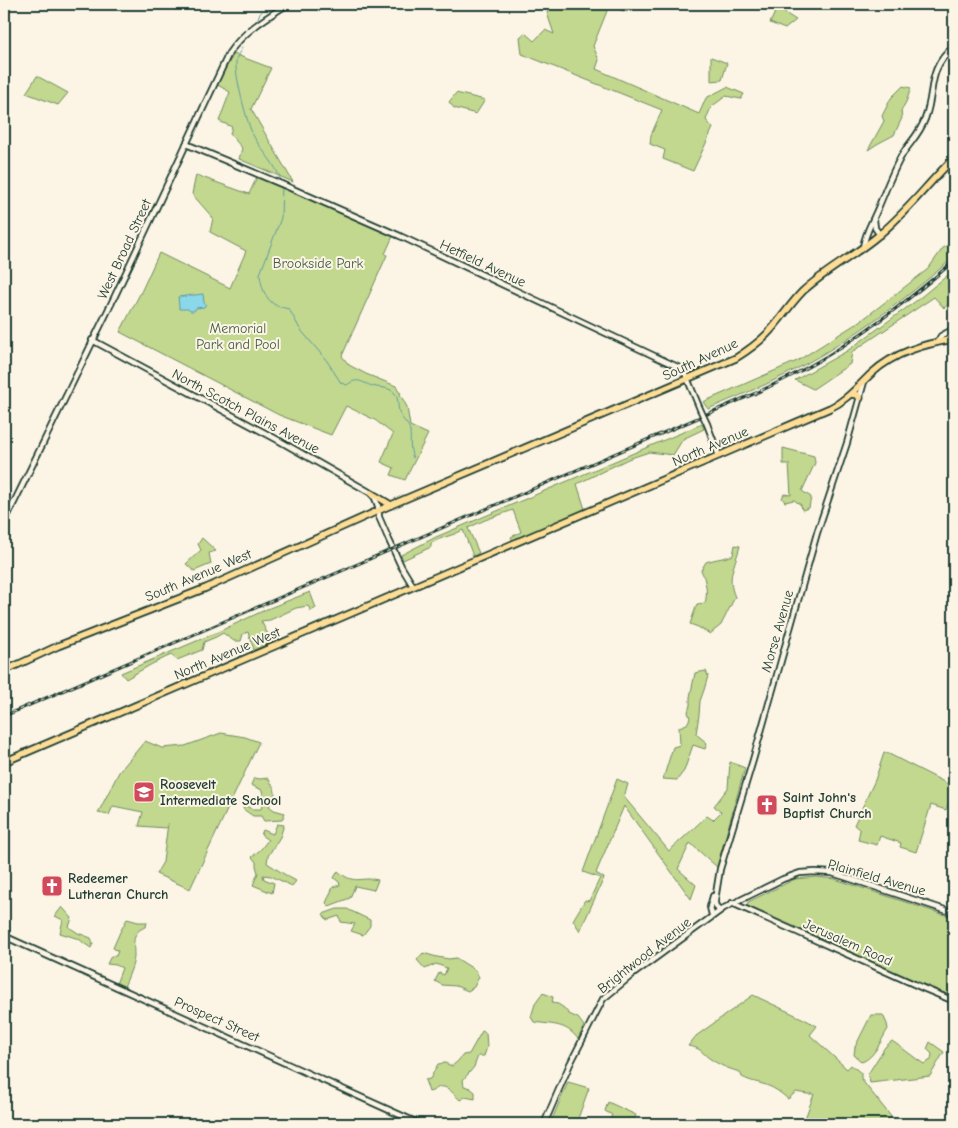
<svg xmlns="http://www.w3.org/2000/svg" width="958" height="1128" font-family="'Comic Neue',sans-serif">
<rect width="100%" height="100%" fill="#fcf5e5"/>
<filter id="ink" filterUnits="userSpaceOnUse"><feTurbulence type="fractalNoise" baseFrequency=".02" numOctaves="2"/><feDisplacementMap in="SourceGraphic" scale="10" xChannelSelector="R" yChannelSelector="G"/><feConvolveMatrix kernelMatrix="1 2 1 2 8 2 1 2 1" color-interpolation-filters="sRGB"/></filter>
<g filter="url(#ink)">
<g fill="#c2d88e" stroke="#708a61">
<path d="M552,4H630L627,12L609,6L593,46L599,60L596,69L699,114L706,98L727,87L744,94L741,99L726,96L711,107L706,120L713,128L693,171L663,159L665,150L650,144L651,135L662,110L522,54L520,37L525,33L534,41L545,30L554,34L547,13Z"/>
<path d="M777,8L796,20L785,29L770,23Z"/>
<path d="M234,54L271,68L251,109L293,182L239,159L242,148L230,134L232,127L219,121L230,92L216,84Z"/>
<path d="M711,57L727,63L722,80L711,81Z"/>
<path d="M37,76L68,93L58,105L26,93Z"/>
<path d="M903,86L911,88L906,102L901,111L902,118L894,135L877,144L868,150L884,121L882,116L891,98Z"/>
<path d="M456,93L485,100L476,114L454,108L449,102Z"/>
<path d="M196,175L249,194L257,177L393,236L385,254L387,255L342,356L349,365L366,374L396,386L399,392L401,393L400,394L407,407L410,426L428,434L405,480L391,475L394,468L381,462L393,434L375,420L346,406L331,435L279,415L120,332L142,290L159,253L230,288L246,251L210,232L213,218L192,194Z"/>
<path d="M954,242V257C902,302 846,344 785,375C760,388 733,398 708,409L703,402L797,361L862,320L928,269L943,248Z"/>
<path d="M954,270V299L944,308L934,297L852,352L850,364L813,389L795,380L847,351L916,301Z"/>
<path d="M702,424L704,429L683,439L673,455L649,452L628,459L577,484L585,509L513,541L511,537L521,532L513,510L485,520L468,528L479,553L473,556L463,530C453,536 441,537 431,543V547L403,560L401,555L436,537Z"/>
<path d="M783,448L814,456L815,463L802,491L811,497L809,508L802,510L801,505L794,500L785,502L782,498L784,494L791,495L789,464H783Z"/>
<path d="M202,538L216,551L209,553L211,564L194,571L186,564L201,550L198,544Z"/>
<path d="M735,545L740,546C735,566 726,577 735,597L721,625L710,634L698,627L690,624L697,604L705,603C708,593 706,580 701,570L706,562C714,559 726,558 733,555Z"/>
<path d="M310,592L316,608L311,611L308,606L296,608L270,620L261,621L272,642L254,650L248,632L243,634L241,641H234L223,633L216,637L204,642L202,650L177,660L171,655L152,664L126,679L121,673L218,632L267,609Z"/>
<path d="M706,671L708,676L704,690L700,701L699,715L696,734L707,743L705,749L693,745L684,771L677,780L663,779L673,747L680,745L679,727L687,724L690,718L688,712L690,705V697L695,673Z"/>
<path d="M221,733L245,737L259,742L190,889L156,874L163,862L168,823L166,828L139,826L143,812L113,806L109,815L98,813L119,772L145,741L162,748L185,746Z"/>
<path d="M884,753H887L954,787L946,810L931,805L916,852L900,847L901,843L880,836L877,845L858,840L860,830L854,825L875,780Z"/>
<path d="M730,762L745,768L717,867L690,843L678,869L696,885L691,899L624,806L596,873L604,878L580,931L573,920L585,900L589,901L600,878L583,872L617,779L628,784L624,797L669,851L707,816L713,820L721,812L714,806L728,788Z"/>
<path d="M254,778L260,779L268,778C276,791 278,792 269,806L274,810L285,813L282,820L264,821L261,816H253L243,809L244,805L252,809H261L264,799L262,790L251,785Z"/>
<path d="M277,824L284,825L280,837L268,856L267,863C277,869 286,876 296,881L292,886L271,876L263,875L264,879L274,883L272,893L253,885L258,873L256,866V862L252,857L261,849L268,840L261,835L263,830L273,834Z"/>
<path d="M338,871C354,886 361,876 378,880L374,890L355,886L350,898L329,906L326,903L333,887L340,885L339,882L334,878Z"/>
<path d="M816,877L835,879L954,918V997L814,938L747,906L748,902L795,879Z"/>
<path d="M62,907L72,918L69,927L78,933L91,938L93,943L91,948L85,944L79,939L60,933L63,920L55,916Z"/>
<path d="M337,909H347L370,920V926L363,935L351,931L355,924L341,922L339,916L327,920L323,914Z"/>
<path d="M127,919L138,922H147L146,927C131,931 134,944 134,956C134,965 127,979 124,987L116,984L122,968L116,965L107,964L111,956H116L118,951L113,948L120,932Z"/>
<path d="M423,953L437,957L449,959L456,958L475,970L479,977L474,987L468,991L456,986L442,985L435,981L439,973L444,975L447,968L436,964L425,969L417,960Z"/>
<path d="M543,993L553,997L552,1003L558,1004L564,1008L569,1014L578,1018L584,1026L578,1039C566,1023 553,1025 534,1022L531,1017L535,1004Z"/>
<path d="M753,995L804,1019L817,1026L810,1035L847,1069L851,1065L861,1073V1079L897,1124H803L814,1094H807L796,1092L788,1099C781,1093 775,1088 766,1085C757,1082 752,1082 742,1077L740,1072C729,1069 719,1065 709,1058C700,1051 701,1048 688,1046L696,1036Z"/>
<path d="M871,1015H883L887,1024L888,1029C881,1040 875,1057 862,1062L854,1055L855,1047Z"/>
<path d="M482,1031L486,1033L487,1047L484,1056H478L474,1067L463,1080L464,1086L470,1088L475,1092V1099L465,1097L460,1100C455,1096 448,1085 440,1087C436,1088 434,1091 429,1092L425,1080L430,1079L438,1064L445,1063L452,1066L458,1061L463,1055L469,1054Z"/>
<path d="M892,1041C903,1048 913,1057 924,1064L931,1060L932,1054L927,1049L930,1042L944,1052L930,1076L870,1083L868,1074L885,1047Z"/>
<path d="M568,1082L589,1088L576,1124H550Z"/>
<path d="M608,1102L636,1115L632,1124H598L599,1120L609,1121L612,1115L605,1111Z"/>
</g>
<path fill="#8bd8eb" stroke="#609aa2" d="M203,294L204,303L206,304L204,307L196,308L194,311H190L188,309H179V306L178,297Z"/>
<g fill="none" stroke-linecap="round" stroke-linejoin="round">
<g stroke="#609aa2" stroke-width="1">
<path d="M258,18L259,15L268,4"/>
<path d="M242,48C239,53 236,57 236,63C235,76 247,123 253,135C261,151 276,163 281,181"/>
<path d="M282,185L281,218L260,274C261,286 265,300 277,306C280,307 285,308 289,309L300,329L327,361L341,383L347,385C357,377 361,382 372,386C378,388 386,387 391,390C401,396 396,406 400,414C403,421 409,424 410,431C411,441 409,449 413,458"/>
</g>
<g stroke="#1f3d34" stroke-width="8">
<g id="minor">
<path d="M186,144L286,186L400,236L682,369L685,373L700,409"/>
<path d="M874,219L875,228L880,235"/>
<path d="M863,247C865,235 870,226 875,215C884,195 891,174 902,155C910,142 919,135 925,119C936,89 926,71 954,46"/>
<path d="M92,340L278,440L371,493L375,498L378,506L379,517L389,540L401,566L413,586"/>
<path d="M938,341L941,336L954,329"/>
<path d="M707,424L719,456"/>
<path d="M4,523L113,300L229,53C244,31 266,18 288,4"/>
<path d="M732,903L876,967L925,989L954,1001"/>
<path d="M719,911L715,904V900L720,869L753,760L817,533L847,443L864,382"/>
<path d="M712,915L710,907L713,896"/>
<path d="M4,936L420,1124"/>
<path d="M544,1124L570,1064L603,999L632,975L724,908L783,879L800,873L815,872L832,873L845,877L954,913"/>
</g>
</g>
<g stroke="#1f3d34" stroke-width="9">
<g id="major">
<path d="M851,394L857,395L860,398"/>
<path d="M371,493L391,505"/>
<path d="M4,671L58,646L206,588L391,505L736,358C747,351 757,344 766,335C780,321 790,304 803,291C827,269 856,255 880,234C907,212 929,182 954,158"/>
<path d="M4,762L830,408C847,400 858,386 872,373C895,352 924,344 954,339"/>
</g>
</g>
<use href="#minor" stroke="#fcf5e5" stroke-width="4.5"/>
<use href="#major" stroke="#fedd96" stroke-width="5.5"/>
<g stroke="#1f3d34" stroke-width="3">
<path id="rail" d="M4,716L756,393C784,380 812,366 838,349C879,323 917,293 954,261"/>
</g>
<use href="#rail" stroke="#fcf5e5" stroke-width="1" stroke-dasharray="4" stroke-linecap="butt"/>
<g stroke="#1f3d34" stroke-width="8" stroke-linecap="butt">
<path id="minor-bridge" d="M700,409L707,424"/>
</g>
<use href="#minor-bridge" stroke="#fcf5e5" stroke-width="4.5"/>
</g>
</g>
<defs>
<g id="school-square" transform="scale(1.125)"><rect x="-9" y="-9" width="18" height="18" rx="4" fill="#d1495b" stroke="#fcf5e5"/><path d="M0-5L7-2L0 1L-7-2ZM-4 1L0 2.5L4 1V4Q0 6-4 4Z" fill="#fff"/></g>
<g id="church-square" transform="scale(1.125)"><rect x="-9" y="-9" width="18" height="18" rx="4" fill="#d1495b" stroke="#fcf5e5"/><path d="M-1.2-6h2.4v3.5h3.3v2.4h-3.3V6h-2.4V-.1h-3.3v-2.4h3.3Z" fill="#fff"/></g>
</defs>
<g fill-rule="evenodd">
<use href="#school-square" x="144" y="792"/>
<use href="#church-square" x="767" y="805"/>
<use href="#church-square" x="52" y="886"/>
</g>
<g text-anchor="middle" stroke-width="4" stroke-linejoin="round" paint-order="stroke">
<g font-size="14" fill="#1f3d34" stroke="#fcf5e5">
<text transform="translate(124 249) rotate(-65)" y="5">West Broad Street</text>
<text transform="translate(483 263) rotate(25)" y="5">Hetfield Avenue</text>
<text transform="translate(700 359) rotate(-25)" y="5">South Avenue</text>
<text transform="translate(246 411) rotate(28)" y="5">North Scotch Plains Avenue</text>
<text transform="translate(710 446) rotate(-23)" y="5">North Avenue</text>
<text transform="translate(198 575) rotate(-23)" y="5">South Avenue West</text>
<text transform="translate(777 631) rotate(-74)" y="5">Morse Avenue</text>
<text transform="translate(227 653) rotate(-23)" y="5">North Avenue West</text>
<text transform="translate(877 877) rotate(16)" y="5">Plainfield Avenue</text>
<text transform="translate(848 942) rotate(24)" y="5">Jerusalem Road</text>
<text transform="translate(644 955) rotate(-38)" y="5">Brightwood Avenue</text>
<text transform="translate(217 1019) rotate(24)" y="5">Prospect Street</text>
</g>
<g font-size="14" fill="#405c46" stroke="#fcf5e5">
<text x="318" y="268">Brookside Park</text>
<text x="238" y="333">Memorial<tspan x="238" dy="16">Park and Pool</tspan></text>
</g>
<g font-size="14" font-weight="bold" fill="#1f3d34" stroke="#fcf5e5" text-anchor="start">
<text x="160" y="789">Roosevelt<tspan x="160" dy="16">Intermediate School</tspan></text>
<text x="783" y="802">Saint John's<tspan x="783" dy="16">Baptist Church</tspan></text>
<text x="68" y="883">Redeemer<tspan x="68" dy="16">Lutheran Church</tspan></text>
</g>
</g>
<rect width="958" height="1128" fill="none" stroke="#fcf5e5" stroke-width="20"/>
<rect x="10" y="10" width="938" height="1108" fill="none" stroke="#1f3d34" stroke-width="2" filter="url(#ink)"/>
</svg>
